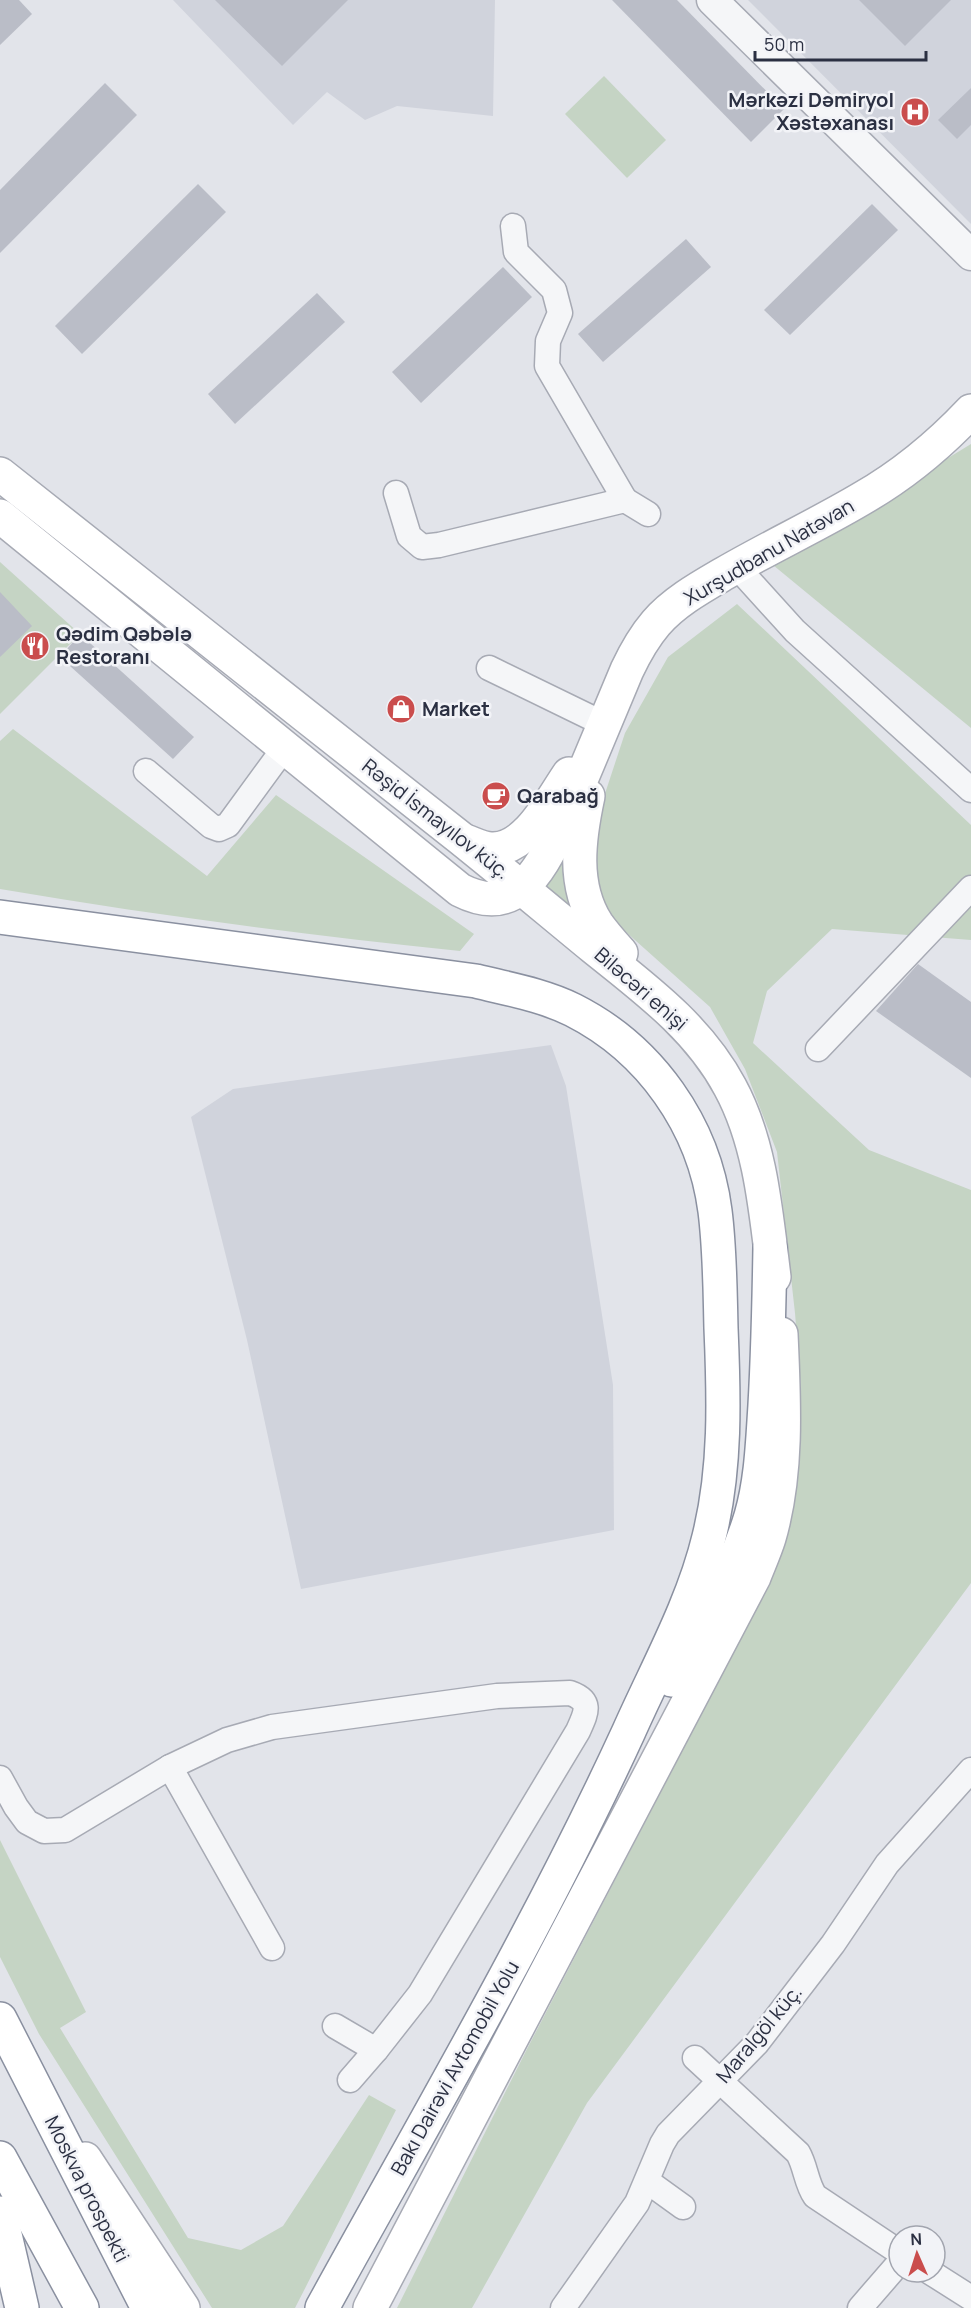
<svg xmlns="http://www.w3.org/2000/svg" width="971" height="2308" font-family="Manrope,sans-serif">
<rect width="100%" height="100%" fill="#e2e4ea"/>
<g fill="#d0d3dc">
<path d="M173,0H495L493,116L397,106L365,120L327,92L293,125Z"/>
<path d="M748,0H971V224Z"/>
<path d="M551,1045L566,1086L613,1385L614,1530L301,1589L247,1340L191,1117L233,1089Z"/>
</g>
<g fill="#c5d4c4">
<path d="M604,76L666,140L627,178L565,114Z"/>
<path d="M971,444V728L773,565Z"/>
<path d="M0,562L80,634L0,714Z"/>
<path d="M737,604L971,825V940L832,929L767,991L753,1043L869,1150L971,1190V1583L587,2103L472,2308H397L528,2047L766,1590L787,1535L798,1468L801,1389L795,1313L777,1152L745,1069L710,1007L617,924L596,887L589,842L625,733L668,657Z"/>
<path d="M13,729L207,876L276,795L474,934L460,951C306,935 153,915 0,889V741Z"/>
<path d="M571,829L587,927L542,889Z"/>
<path d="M0,1840L86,2012L60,2028L188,2238L241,2250L283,2226L369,2095L396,2110L295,2308H212L39,2034L0,1957Z"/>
</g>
<g fill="#babdc7">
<path d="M0,0H19L32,14L0,45Z"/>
<path d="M215,0H348L282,66Z"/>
<path d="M612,0H677L784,109L751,142Z"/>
<path d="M859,0H951L905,46Z"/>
<path d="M105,83L137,115L0,253V190Z"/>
<path d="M971,88V125L957,139L938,120Z"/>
<path d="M198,184L226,212L82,354L55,326Z"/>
<path d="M872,204L898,230L790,335L764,310Z"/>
<path d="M686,239L711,267L603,362L578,334Z"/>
<path d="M503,267L532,297L421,403L392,372Z"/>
<path d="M317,293L345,322L235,424L208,394Z"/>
<path d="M0,592L32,626L0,657Z"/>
<path d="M80,634L194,737L173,759L60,657Z"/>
<path d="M918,964L971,1002V1078L876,1011Z"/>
</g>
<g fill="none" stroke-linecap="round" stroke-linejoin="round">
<g stroke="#a7aab4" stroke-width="27">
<g id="minor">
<path d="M513,226L516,252L554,290L560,313L548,341L547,366L625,500"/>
<path d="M396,493L409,536L422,547L439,545L625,500L648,514"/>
<path d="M736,566L795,631L971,790"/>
<path d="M489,668L604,724"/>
<path d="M146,771L211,826L219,829L228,825L285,747"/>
<path d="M818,1049L971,888"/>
<path d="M170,1767L272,1948"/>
<path d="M0,1778L16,1807L27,1822L44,1831L65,1830L170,1767L227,1740L272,1727L497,1696L570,1693C593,1701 586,1713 578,1731L420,1994L376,2050L350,2080"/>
<path d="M335,2026L376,2050"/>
<path d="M695,2058L798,2153C806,2167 806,2183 815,2196L899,2252"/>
<path d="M647,2181L683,2207"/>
<path d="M930,2272L971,2298"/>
<path d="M563,2308L637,2203L662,2144L668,2134L757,2043L833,1944L887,1864L971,1770"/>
<path d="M860,2308L899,2263"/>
</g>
</g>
<g stroke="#a7aab4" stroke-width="33">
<path id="tertiary" d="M712,0L971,255"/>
</g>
<g stroke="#a7aab4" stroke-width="36">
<g id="secondary">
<path d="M0,474C153,596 306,716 459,837C504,873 548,910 593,947C644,988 698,1027 730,1087C761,1144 766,1213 774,1277"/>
<path d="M0,516L460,890C515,918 538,873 560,830L627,670C635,653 644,637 656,623C674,602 701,587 725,573C770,547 817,525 861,499C903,475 938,446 971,411"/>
<path d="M588,796C579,838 572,885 597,924C604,934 613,944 621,953"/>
<path d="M465,841C474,844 483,849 492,849C527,850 551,800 569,774"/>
<path d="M85,2159L183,2308"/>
<path d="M370,2308L754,1577C759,1564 765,1551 769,1538C788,1473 784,1401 781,1334"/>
</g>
</g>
<g stroke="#8a90a0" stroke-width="36">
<g id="trunk">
<path d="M0,2019L148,2308"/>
<path d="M0,2158L82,2308"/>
</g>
</g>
<g stroke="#8a90a0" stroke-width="36">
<g id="motorway">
<path d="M0,917L476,981C508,989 543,995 573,1010C650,1049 704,1125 715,1211C720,1250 720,1289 721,1328C724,1398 726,1469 709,1537C693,1604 657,1668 629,1731C538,1929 427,2117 322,2308"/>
<path d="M672,1680C703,1628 733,1575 751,1516C760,1485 762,1453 764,1421C768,1363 769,1306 770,1248"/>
<path d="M0,2213L22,2308"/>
</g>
</g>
<use href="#minor" stroke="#f5f6f8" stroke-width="24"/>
<use href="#tertiary" stroke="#f5f6f8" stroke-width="30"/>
<use href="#secondary" stroke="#fff" stroke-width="33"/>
<use href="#trunk" stroke="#fff" stroke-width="33"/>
<use href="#motorway" stroke="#fff" stroke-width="33"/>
</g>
<defs>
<g id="hospital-disc" transform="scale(1.5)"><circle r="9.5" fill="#ca4d4d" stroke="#f2f3f7"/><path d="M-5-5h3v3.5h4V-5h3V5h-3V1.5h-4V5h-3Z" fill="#fff"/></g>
<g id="restaurant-disc" transform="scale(1.5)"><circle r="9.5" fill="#ca4d4d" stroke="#f2f3f7"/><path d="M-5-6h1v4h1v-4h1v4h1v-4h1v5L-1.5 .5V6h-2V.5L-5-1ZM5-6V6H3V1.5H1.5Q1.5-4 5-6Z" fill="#fff"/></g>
<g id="shop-disc" transform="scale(1.5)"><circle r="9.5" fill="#ca4d4d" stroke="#f2f3f7"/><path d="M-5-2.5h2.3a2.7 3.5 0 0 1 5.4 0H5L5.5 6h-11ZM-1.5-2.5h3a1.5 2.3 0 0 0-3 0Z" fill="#fff"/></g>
<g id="cafe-disc" transform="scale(1.5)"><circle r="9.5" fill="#ca4d4d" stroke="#f2f3f7"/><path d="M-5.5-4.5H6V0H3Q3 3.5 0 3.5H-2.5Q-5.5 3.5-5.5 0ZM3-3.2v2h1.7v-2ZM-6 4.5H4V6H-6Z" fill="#fff"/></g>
</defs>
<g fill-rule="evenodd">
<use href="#hospital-disc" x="915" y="112"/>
<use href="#restaurant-disc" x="35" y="646"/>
<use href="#shop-disc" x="401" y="709"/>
<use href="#cafe-disc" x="496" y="796"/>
</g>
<g text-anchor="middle" stroke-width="5" stroke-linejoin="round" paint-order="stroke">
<g font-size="20" font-weight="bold" fill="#2b3042" stroke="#f2f3f7" text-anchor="start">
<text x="894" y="107" text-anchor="end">Mərkəzi Dəmiryol<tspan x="894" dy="23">Xəstəxanası</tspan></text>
<text x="56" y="641">Qədim Qəbələ<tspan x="56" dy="23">Restoranı</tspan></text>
<text x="422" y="716">Market</text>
<text x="517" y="803">Qarabağ</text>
</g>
<g font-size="20" fill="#2b3042" stroke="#f2f3f7">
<text transform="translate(769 552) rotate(-30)" y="7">Xurşudbanu Natəvan</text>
<text transform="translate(436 819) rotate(38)" y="7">Rəşid İsmayılov küç.</text>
<text transform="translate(641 989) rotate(41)" y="7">Biləcəri enişi</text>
<text transform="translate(759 2034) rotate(-50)" y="7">Maralgöl küç.</text>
<text transform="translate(455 2068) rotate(-61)" y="7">Bakı Dairəvi Avtomobil Yolu</text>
<text transform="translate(87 2189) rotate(63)" y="7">Moskva prospekti</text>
</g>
</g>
<g transform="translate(917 2254) rotate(357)"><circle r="28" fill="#f2f3f7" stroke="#a2a5af" stroke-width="1.5"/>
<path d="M0-4.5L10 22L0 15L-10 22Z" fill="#ca4d4d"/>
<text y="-9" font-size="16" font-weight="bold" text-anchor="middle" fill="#2b3042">N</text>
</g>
<path d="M755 51v9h171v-9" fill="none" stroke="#2b3042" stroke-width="3"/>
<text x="764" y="51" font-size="18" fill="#2b3042" stroke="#f2f3f7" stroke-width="4.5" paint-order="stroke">50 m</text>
</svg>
